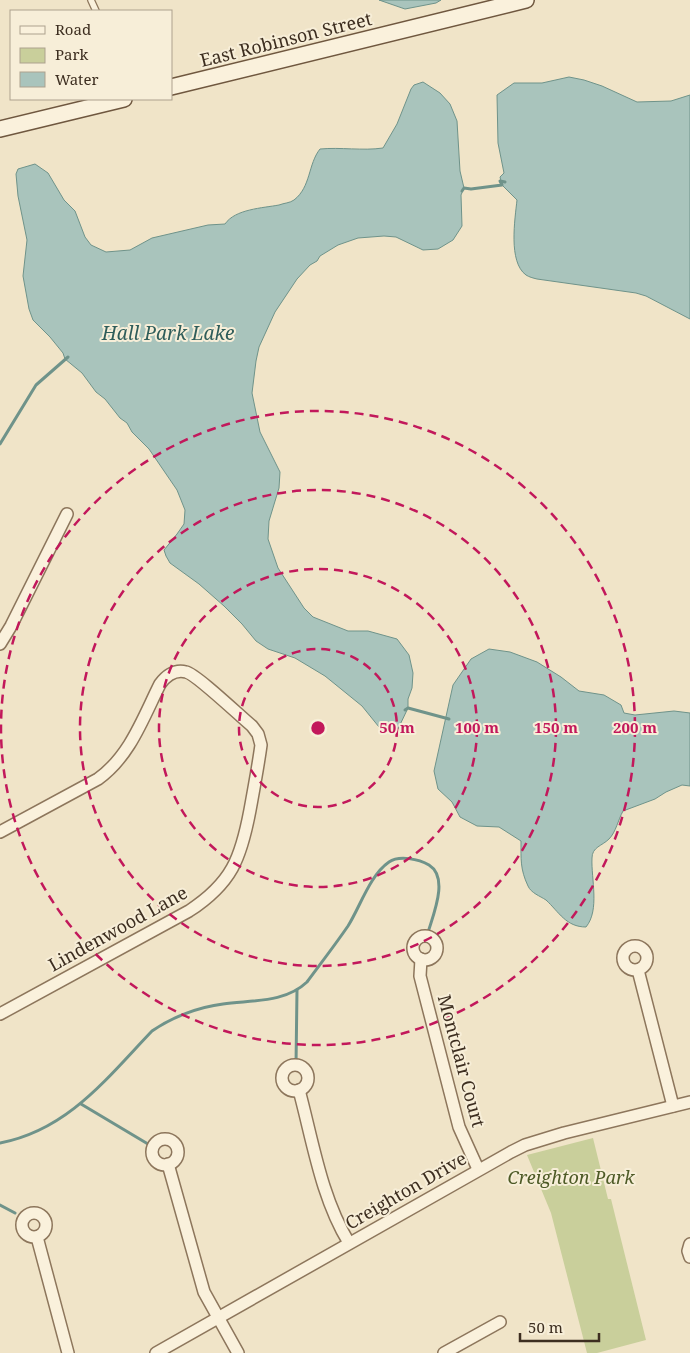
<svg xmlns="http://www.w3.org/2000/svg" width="690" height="1353" font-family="'Noto Serif',serif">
<rect width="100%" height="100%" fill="#f0e4c8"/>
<path fill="#c9cf9b" d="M593,1138L608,1199H611L646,1340L597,1353H587L551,1213L527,1155Z"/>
<g fill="#a9c4bc" stroke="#6f938a">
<path d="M379,0H441L436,3L405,9Z"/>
<path d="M569,77L584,80L602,86L637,102L671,101L690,95V319L646,296L636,293L537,279C533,278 529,277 526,275C508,262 515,219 517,200L502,185L500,177L504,173L498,143L497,95L514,83H542Z"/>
<path d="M423,82L440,93L450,104L457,121L460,171L464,188L461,195L462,226L453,240L438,249L423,250L396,237L384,236L358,238L338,245L320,256L317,261L310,265L297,279L275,312L259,347L256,361L252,393L260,432L280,472L279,488L269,521L268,539L278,568L304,608L313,617L348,631H368L397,639L409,655L413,673L412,688L408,699V708L397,731L391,733L379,727L362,706L325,676L295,658L268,649L256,641L242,624L224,606L199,584L170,563L166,556L164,550L177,534L184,524L185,510L177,490L149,449L132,432L127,423L120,418L105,399L96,392L82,373L65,359L63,353L50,337L33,320L29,309L23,276L27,240L18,196L16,174L18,169L35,164L48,173L64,200L75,211L85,237L91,245L106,252L130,250L152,238L208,225L225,224C235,209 263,208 279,205C284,203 290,203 294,200C311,187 308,164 320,149C341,147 362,151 383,148L397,124L411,89L414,85Z"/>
<path d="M489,649L510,652L537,662L561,677L579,691L604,695L621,705L624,713L635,715L674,711L690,713V786L682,785L666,792L655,799L623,811C618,820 616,832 609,839C602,846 592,847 592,858C591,879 600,910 586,927C566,927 559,912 546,900C540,896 531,893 528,886C520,869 521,859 521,841L499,827L477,826L460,817L452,802L438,789L434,771L453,685L471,659Z"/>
</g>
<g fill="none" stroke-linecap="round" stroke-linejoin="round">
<g stroke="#6f938a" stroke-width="3">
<path d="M462,191L464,188L471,189L502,185L500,181L505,182"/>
<path d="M0,444L36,385L68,357"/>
<path d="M405,710L408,708L449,719"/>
<path d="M296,1065L297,990"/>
<path d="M81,1104L153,1147"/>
<path d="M0,1143C68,1130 107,1078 152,1031C172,1017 199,1007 223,1004C252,1000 285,1003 307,982C321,963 335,945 348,926C360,907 370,875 389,862C399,855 419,859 429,865C450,878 432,917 427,936"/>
<path d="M0,1205L15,1213"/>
</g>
<g stroke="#8d765c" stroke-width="8">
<path id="lane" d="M91,0L96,11"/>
</g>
<g stroke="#8d765c" stroke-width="14">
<g id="street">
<path d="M0,644L11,626L67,514"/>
<path d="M0,832L98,779C130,756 143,718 160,684C166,676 174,669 186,672C196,674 241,717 252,726L258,734L261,745C258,767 254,788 250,810C241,858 232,883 189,911L0,1014"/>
<circle cx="425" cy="948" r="12"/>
<circle cx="635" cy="958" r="12"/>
<path d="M421,959L420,976L459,1127L478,1169"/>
<path d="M638,970L673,1106"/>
<circle cx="295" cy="1078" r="13"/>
<path d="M299,1090C313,1142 321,1197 349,1243"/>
<circle cx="165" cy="1152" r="13"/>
<path d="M168,1164L204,1292L238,1353"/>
<circle cx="34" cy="1225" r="12"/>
<path d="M37,1237L68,1353"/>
<path d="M690,1244L688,1251L690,1257"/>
<path d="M156,1353L511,1152L525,1145L564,1133L690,1102"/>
<path d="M444,1353L500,1322"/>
</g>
</g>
<g stroke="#6f573f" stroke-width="18">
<g id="secondary">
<path d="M171,87L526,0"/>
<path d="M0,129L124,99"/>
</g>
</g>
<use href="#lane" stroke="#faf1dc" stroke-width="5.5"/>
<use href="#street" stroke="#faf1dc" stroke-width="11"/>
<use href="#secondary" stroke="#faf1dc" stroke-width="15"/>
</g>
<g fill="none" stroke="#c2185b" stroke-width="2.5" stroke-dasharray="9 6">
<circle cx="318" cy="728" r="79"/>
<circle cx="318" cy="728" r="159"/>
<circle cx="318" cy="728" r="238"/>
<circle cx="318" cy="728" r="317"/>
</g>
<g text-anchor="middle" stroke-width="4" stroke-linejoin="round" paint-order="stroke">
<g font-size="18" fill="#3d2e20" stroke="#f7eed8">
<text transform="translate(286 40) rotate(-14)" y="6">East Robinson Street</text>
<text transform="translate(118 929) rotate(-29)" y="6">Lindenwood Lane</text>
<text transform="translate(461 1061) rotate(75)" y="6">Montclair Court</text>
<text transform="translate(406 1191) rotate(-30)" y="6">Creighton Drive</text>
</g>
<g font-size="18" font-style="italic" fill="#4d5a26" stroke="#f7eed8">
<text x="571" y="1184">Creighton Park</text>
</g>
<g font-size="19" font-style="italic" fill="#2f5d5a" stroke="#f7eed8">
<text x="168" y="340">Hall Park Lake</text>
</g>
</g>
<circle cx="318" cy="728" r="8" fill="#c2185b" stroke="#f7eed8" stroke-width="2.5"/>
<g font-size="15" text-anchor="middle" font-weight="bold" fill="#c2185b" stroke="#f7eed8" stroke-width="4" stroke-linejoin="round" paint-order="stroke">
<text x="397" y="733">50 m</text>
<text x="477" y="733">100 m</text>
<text x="556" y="733">150 m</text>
<text x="635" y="733">200 m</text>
</g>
<rect x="10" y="10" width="162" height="90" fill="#f7eed8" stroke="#ada18e"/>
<rect x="20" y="26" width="25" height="8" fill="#faf1dc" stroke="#ada18e"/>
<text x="55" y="35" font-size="15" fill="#3d2e20">Road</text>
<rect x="20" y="48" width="25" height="15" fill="#c9cf9b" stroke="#ada18e"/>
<text x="55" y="60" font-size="15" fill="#3d2e20">Park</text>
<rect x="20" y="72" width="25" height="15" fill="#a9c4bc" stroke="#ada18e"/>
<text x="55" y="85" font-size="15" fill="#3d2e20">Water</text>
<path d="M520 1333v8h79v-8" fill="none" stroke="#3d2e20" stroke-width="2.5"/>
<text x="528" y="1333" font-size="15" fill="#3d2e20" stroke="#f7eed8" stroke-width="4" paint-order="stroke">50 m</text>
</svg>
